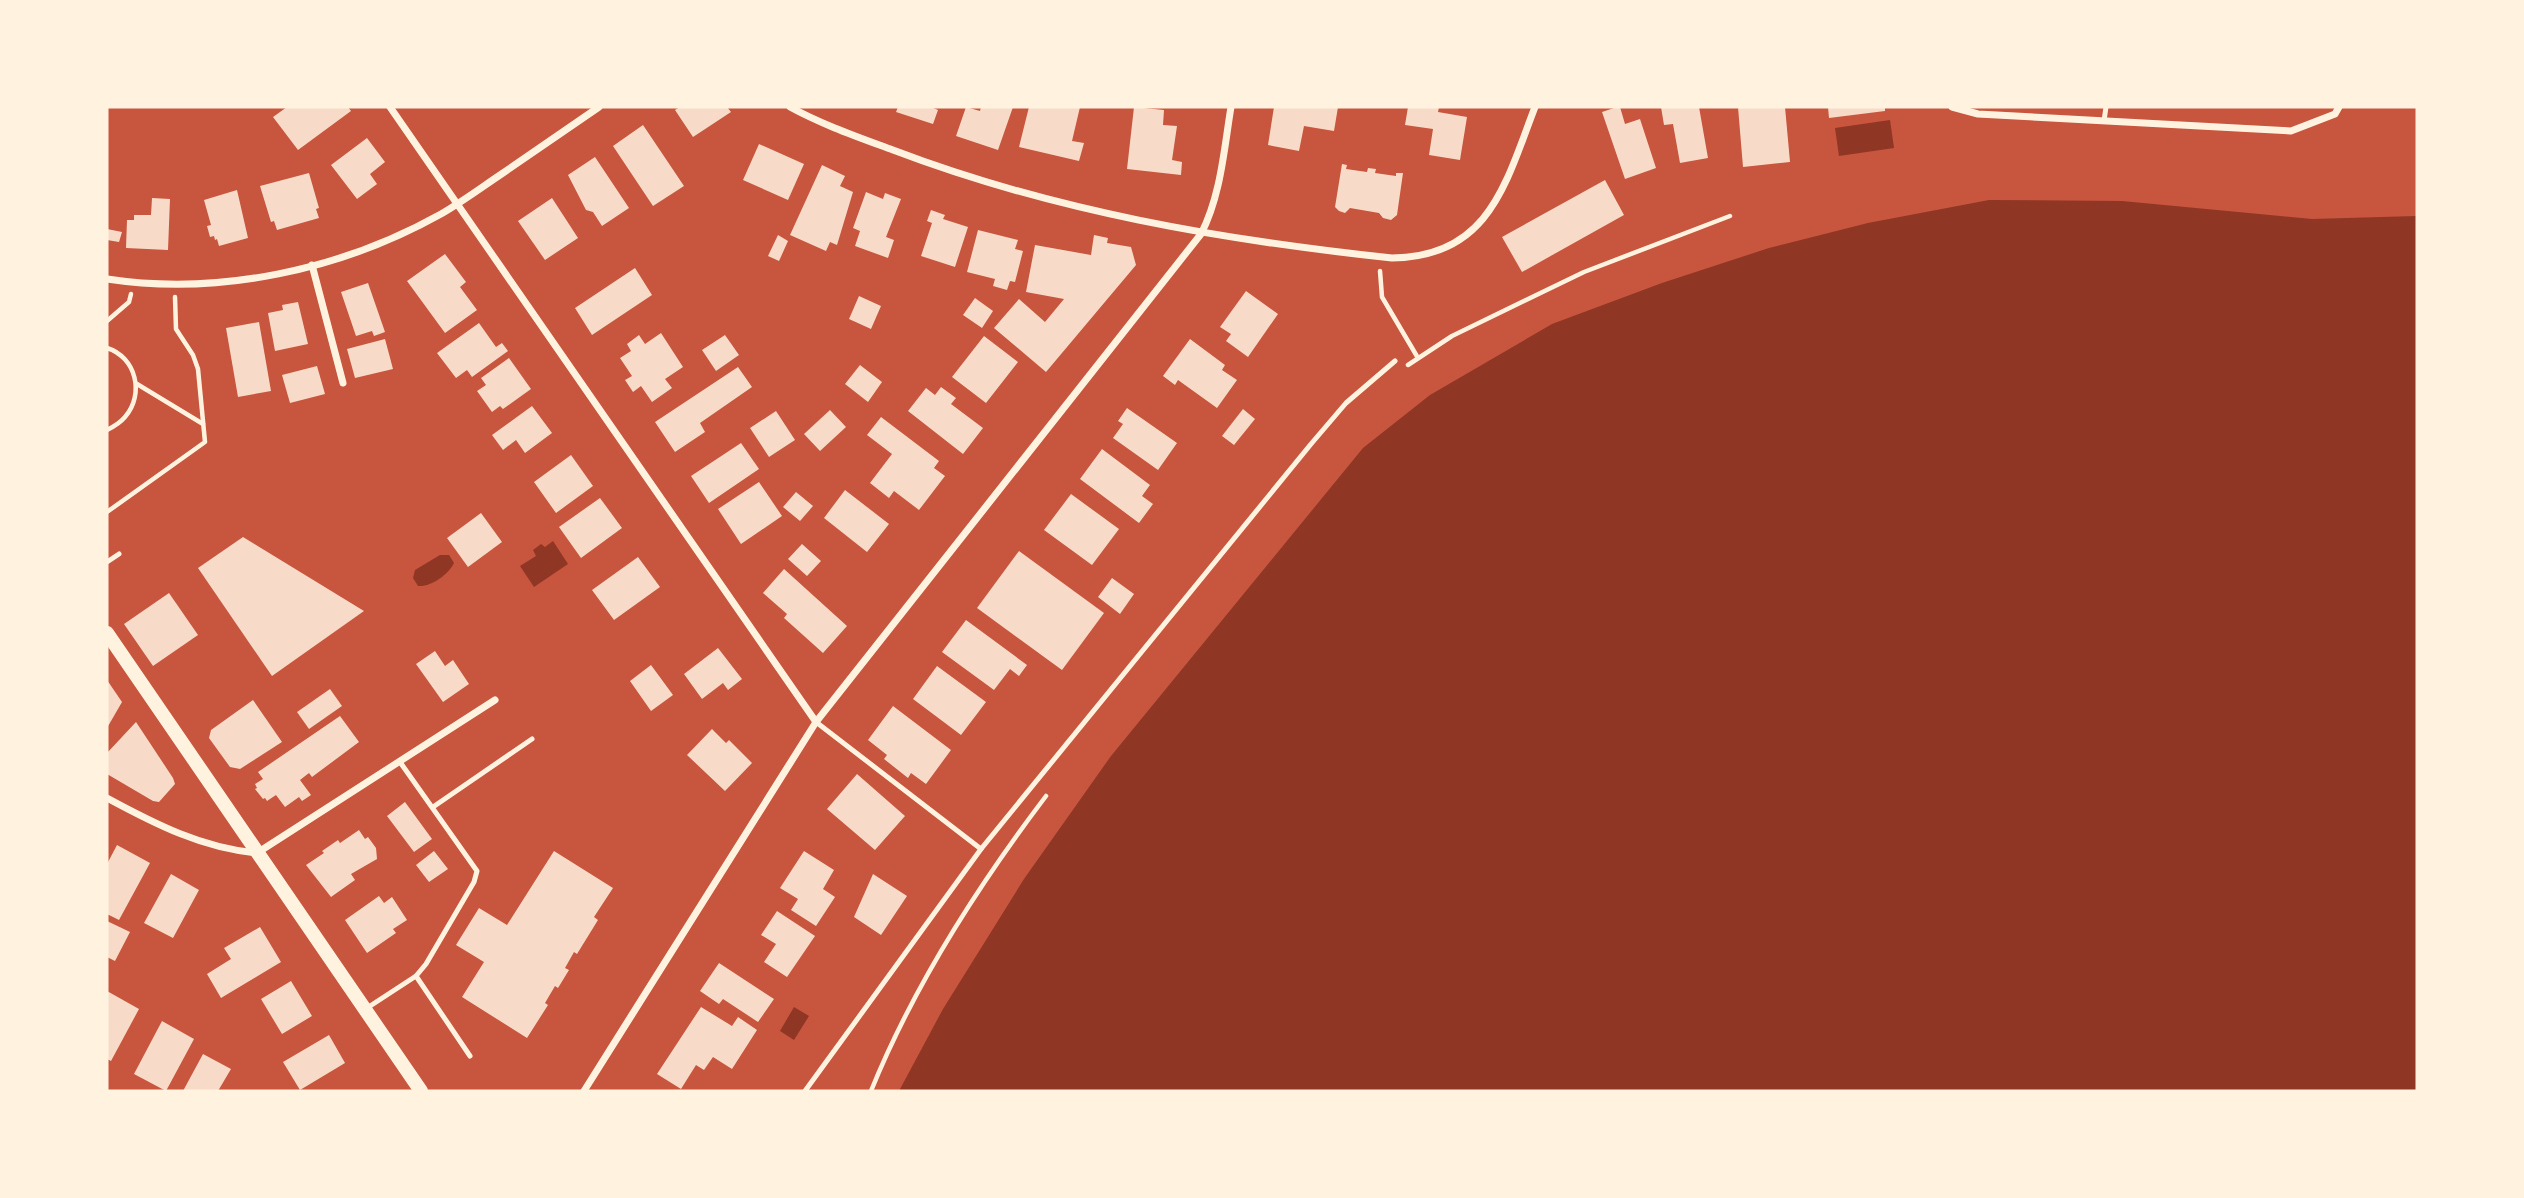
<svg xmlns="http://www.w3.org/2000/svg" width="2524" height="1198" font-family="Karla,sans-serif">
<rect width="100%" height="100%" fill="#c8553d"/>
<g fill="#8f3625">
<path d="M1890,120L1894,148L1839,156L1835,128Z"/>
<path d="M1989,200L2122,201L2312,219L2417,216V1091H899L943,1009L1024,879L1111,756L1363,448L1430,395L1552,324L1662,283L1769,248L1868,223Z"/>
<path d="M553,541L568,564L534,587L520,566L536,556L533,550L541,544L545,547Z"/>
<path d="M440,555H449L454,563C448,575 431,587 418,586L413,578L415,570Z"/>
<path d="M794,1007L809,1016L794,1040L780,1031Z"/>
</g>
<g fill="#f7dbc8">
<path d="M287,107H348L351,111L298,150L273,117Z"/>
<path d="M680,107H727L731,112L693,137L675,110Z"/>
<path d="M898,107H931L938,110L933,124L896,112Z"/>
<path d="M966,107L980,111L981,107H1013L998,150L956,136Z"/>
<path d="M1029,107H1080L1072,141L1084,143L1079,161L1019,147Z"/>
<path d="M1134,107L1164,110L1163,125L1177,126L1172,160L1182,162L1181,175L1127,169Z"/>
<path d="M1274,107H1338L1334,131L1304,126L1299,151L1268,145Z"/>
<path d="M1408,107H1439L1438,112L1467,117L1460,160L1429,155L1433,129L1405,125Z"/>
<path d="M1617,107H1620L1625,124L1640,119L1656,168L1625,179L1602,112Z"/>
<path d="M1661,107H1699L1708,158L1680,163L1673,124L1664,125Z"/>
<path d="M1738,107H1785L1790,162L1743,167Z"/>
<path d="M1828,107H1885V111L1829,118Z"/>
<path d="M643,125L684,186L653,206L613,146Z"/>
<path d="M367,138L385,162L370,174L377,184L357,199L331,165Z"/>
<path d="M759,144L804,164L788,200L743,180Z"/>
<path d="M595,157L629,208L602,226L593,212L586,210L568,175Z"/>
<path d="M1342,164L1347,165L1346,169L1367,172L1368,168L1376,169L1375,173L1396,176V173H1403L1397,215L1391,220L1383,218L1379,213L1350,208L1345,213L1339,211L1335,207Z"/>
<path d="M822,165L845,176L840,186L853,192L837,245L830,242L826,251L790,235Z"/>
<path d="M309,173L319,208L316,209L319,218L277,230L274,221L271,222L260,186Z"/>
<path d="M1605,180L1624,215L1522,272L1502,237Z"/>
<path d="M237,190L248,238L219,246L217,239L215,240L214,236L210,237L207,226L211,225L204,200Z"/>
<path d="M866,192L883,199L885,193L901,199L886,237L894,240L888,258L855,246L860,231L853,228Z"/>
<path d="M152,198L170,199L168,250L126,248L127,220H134V215H151Z"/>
<path d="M552,198L578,238L545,260L518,221Z"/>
<path d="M931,210L945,215L943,219L968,227L955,267L921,256L932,223L927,221Z"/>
<path d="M107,229L122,232L119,242L107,240Z"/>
<path d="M978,230L1018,240L1015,249L1023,251L1015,282L1010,281L1007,290L993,286L995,279L967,272Z"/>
<path d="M778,235L788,241L779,261L768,256Z"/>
<path d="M1094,235L1108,238L1107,243L1131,247L1136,265L1046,372L994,328L1019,299L1045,322L1064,299L1026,292L1035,245L1091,255Z"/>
<path d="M445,254L466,282L460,287L477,310L445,333L407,281Z"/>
<path d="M635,268L652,295L592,335L575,308Z"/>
<path d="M368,283L385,332L374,336L372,331L356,336L341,292Z"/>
<path d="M1246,291L1278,314L1248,357L1226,341L1231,334L1220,327Z"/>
<path d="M859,296L881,306L871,329L849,319Z"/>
<path d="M975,298L993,311L982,328L963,315Z"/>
<path d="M298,302L308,344L275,351L268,313L283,310L282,305Z"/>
<path d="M259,322L271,391L238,397L226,328Z"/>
<path d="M479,323L496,347L502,343L508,351L472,377L467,370L456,378L437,353Z"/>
<path d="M661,333L683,367L665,379L672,388L652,402L641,386L633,392L625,380L632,376L620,358L631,351L627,344L639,335L645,344Z"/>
<path d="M725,335L739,355L716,371L702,350Z"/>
<path d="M984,336L1018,362L986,403L952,377Z"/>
<path d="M385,339L393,369L355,378L347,349Z"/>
<path d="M1190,339L1225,365L1222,370L1237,380L1217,408L1178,380L1175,385L1163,376Z"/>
<path d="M509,358L531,389L503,409L500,406L492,412L477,391L486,385L481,378Z"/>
<path d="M860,365L882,382L868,402L845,384Z"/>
<path d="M317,366L325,394L290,403L282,375Z"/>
<path d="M738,367L752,387L700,423L705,432L675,452L655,422Z"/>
<path d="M941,387L956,398L951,404L983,428L963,454L908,411L926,388L935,395Z"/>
<path d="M532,406L552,433L525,453L516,440L503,450L492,435Z"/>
<path d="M1127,408L1177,443L1158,470L1113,438L1123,424L1118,421Z"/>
<path d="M1243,409L1255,419L1234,445L1222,436Z"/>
<path d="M830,410L846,427L820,451L804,434Z"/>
<path d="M776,411L795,440L769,457L750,428Z"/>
<path d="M881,417L939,461L934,468L945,476L919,510L894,491L889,498L870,483L892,454L867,435Z"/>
<path d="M741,443L759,469L709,503L691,476Z"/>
<path d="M1102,449L1150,485L1142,496L1153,504L1139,523L1080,479Z"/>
<path d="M571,455L593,486L556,513L534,482Z"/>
<path d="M759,482L782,516L741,544L718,509Z"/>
<path d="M845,490L889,524L867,552L824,518Z"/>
<path d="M796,492L813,506L800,521L783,507Z"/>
<path d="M1071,494L1119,529L1092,565L1044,530Z"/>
<path d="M600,498L622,528L581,558L559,527Z"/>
<path d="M481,513L502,542L468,567L447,538Z"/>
<path d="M243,537L364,611L272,676L198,568Z"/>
<path d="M802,544L821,561L807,576L788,559Z"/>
<path d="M1019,551L1104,613L1062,670L977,608Z"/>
<path d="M638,557L660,587L614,620L592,590Z"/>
<path d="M784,569L847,626L823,653L784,618L787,614L763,593Z"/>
<path d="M1112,578L1134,594L1120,614L1098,597Z"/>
<path d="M169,593L198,635L153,666L124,624Z"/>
<path d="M966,620L1027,665L1019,676L1010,669L994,690L942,652Z"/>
<path d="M718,648L742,679L728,690L723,683L702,699L684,674Z"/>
<path d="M435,651L445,666L453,660L469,684L443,702L416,664Z"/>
<path d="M651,665L673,695L651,711L630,681Z"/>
<path d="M937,666L986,702L961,735L913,699Z"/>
<path d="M107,680L122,702L107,728Z"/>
<path d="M330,689L342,706L309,729L297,712Z"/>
<path d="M253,700L282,742L240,769L230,767L209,738L211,730Z"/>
<path d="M893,706L951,750L926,784L911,773L908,778L884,759L887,755L868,740Z"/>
<path d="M340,716L359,742L312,777L309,773L300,780L311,795L302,801L299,797L285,807L276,795L267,801L265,798L263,799L255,789L257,788L255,784L263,779L258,772Z"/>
<path d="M136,722L173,778L175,784L159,802L153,801L107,774V753Z"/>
<path d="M712,729L726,743L729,740L752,763L725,791L687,755Z"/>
<path d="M857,774L905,816L875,850L827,809Z"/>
<path d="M405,802L432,839L414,852L387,816Z"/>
<path d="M359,830L365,839L368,837L376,848L377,859L351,874L355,880L331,897L306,865L324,853L322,851L338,840L340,843Z"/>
<path d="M117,845L150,863L119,920L107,914V864Z"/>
<path d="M434,851L448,869L429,882L416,865Z"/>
<path d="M554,851L613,888L594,917L598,920L577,954L574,952L565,968L569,970L558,988L555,986L545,1003L548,1005L527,1038L462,997L484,962L456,945L479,908L507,925Z"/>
<path d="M804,851L834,870L823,889L835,897L816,926L791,910L798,899L780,888Z"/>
<path d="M171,874L199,890L173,938L144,923Z"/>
<path d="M873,874L907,896L881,935L854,917Z"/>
<path d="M379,896L384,903L392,897L407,920L393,929L396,933L367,953L345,920Z"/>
<path d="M777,911L815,936L787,977L764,962L776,944L761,935Z"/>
<path d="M107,921L130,932L115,961L107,957Z"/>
<path d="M260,927L281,962L221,998L207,974L231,959L224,948Z"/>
<path d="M719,963L774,999L758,1022L723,999L719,1004L700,991Z"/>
<path d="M291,981L312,1016L282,1034L261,999Z"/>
<path d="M107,991L139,1009L111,1061L107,1059Z"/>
<path d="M701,1007L732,1026L738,1017L757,1030L732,1069L713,1057L704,1070L696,1065L681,1089L657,1074Z"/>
<path d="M162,1021L194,1039L166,1091L134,1074Z"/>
<path d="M329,1035L345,1063L300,1090L283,1062Z"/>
<path d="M203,1054L231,1069L218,1091H183Z"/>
</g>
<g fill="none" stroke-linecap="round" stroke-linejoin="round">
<g stroke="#fff3e0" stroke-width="4.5">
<path d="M1380,271L1382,297L1418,358"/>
<path d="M107,321L129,302L131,294"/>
<path d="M107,348C136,357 145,394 125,417C120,423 113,427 107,430"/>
<path d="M1408,365L1452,336L1584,272L1730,216"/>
<path d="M137,384L203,424"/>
<path d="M107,512L205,442L198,369L193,355L176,329L175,297"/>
<path d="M871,1091C914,985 977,887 1046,796"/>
</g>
<g stroke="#fff3e0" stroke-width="5">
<path d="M2104,121L2106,107"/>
<path d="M107,562L119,554"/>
<path d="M816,722L981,849"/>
<path d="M400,762L477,871L474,882L426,964L416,976"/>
<path d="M433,807L532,739"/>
<path d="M367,1008L416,976L470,1056"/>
<path d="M805,1091L981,849L1311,444L1346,403L1395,361"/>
</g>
<g stroke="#fff3e0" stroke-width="7">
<path d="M390,107L816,722"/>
<path d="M790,107C823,125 858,137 893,150C1053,211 1222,240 1392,258C1490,257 1506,182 1535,107"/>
<path d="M1952,107L1978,114L2291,131L2335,114L2339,107"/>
<path d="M312,265L343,383"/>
<path d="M107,279C219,296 341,270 441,214C462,202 482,187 503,173C535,151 567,129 599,107"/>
<path d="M107,798C155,824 202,848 257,853L495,700"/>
<path d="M584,1091L816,722L1201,234C1221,195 1224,149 1231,107"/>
</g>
<path stroke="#fff3e0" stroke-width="14" d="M107,633L421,1091"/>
</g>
<rect width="2524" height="1198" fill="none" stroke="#fff3e0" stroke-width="217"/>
</svg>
